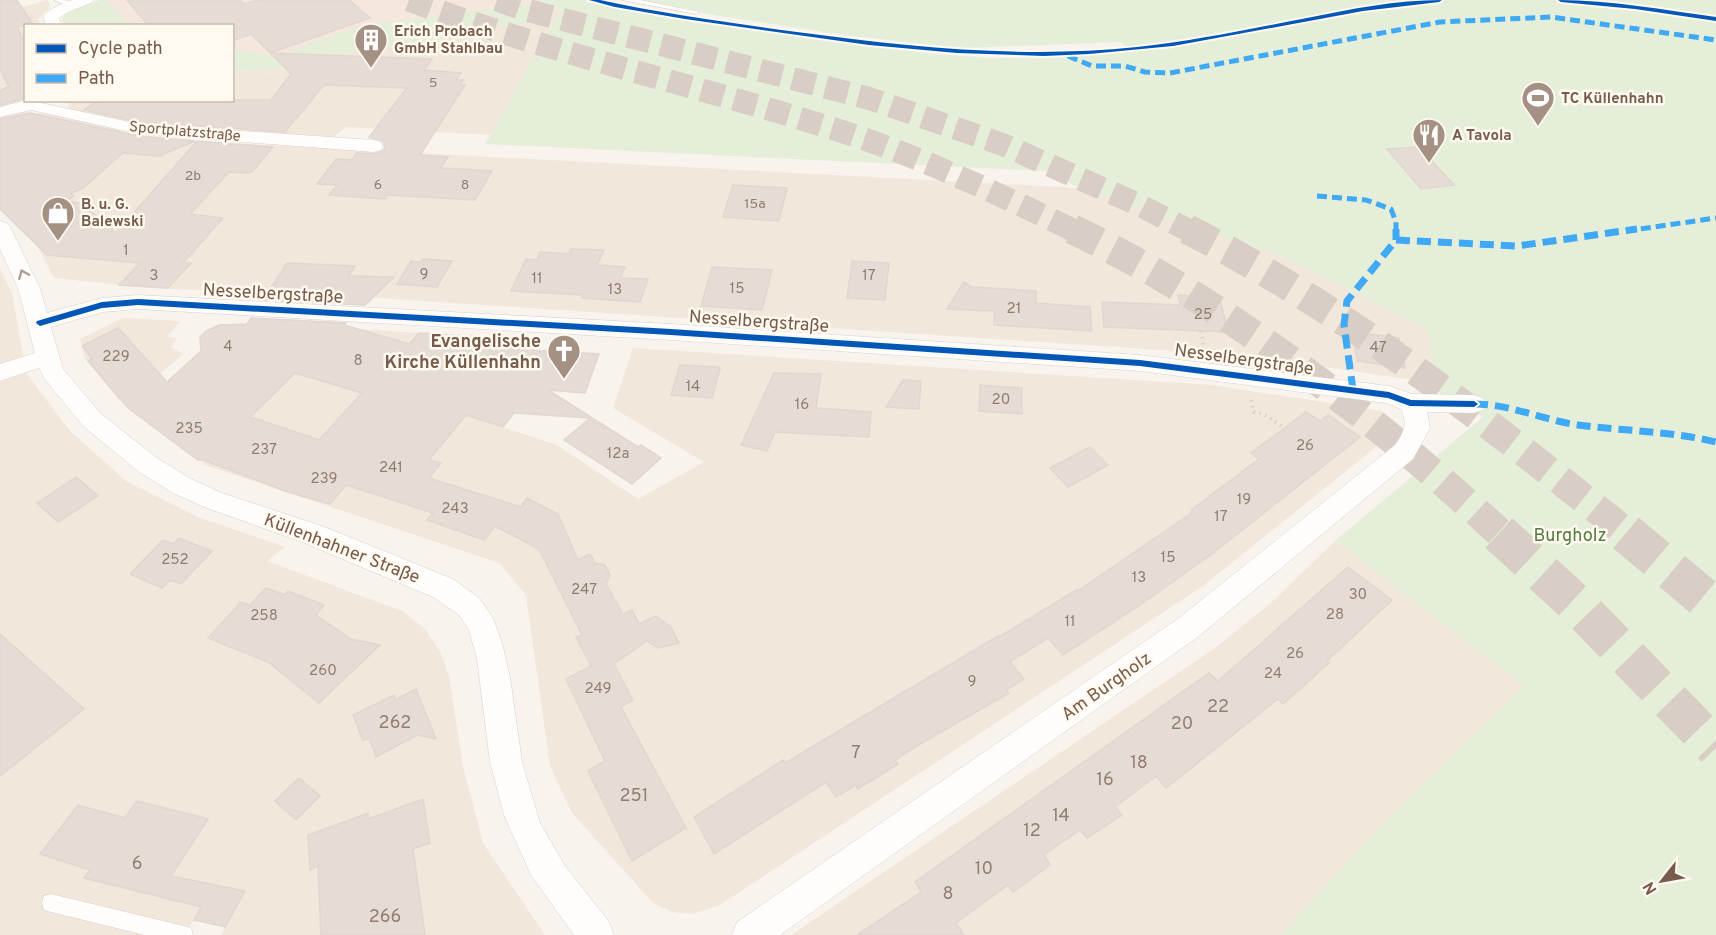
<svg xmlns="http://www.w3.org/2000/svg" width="1716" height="935" font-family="Overpass,sans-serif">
<rect width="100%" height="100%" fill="#f8f4ed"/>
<g fill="#f1e7db">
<path d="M48,0L50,8L38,19L41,25L26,26L25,99L0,107V13Z"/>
<path d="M546,4L561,10L491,135L345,127L334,137L134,123L69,111L68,101L232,100L233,71L277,73L343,35L381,21Z"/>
<path d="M22,112L53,114L121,130L114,137L1080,188L1276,254L1428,329L1438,392L1422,389L1420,381L1251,356L365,297L150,288L54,278L12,198L0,193V117Z"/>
<path d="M0,269L12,293L23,356L0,364Z"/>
<path d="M123,318L180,321L167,337L177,338L171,347L183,354L145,387L119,400L85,358L80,339Z"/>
<path d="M342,328L541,341L478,419L557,445L638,499L704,462L613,408L633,348L1212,385L1382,411L1387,438L1203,586L720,905L693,914L672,912L653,903L572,813L550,766L526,595L499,563L202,464Z"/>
<path d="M26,373L69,430L127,482L196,516L285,547L267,561L402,611L425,629L440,651L449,676L463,766L483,843L545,935H221L225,927L194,920L185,935H0V381Z"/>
<path d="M1336,540L1524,686L1391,815L1280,935H791L1215,648L1274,600Z"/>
</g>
<path fill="#f5e6de" d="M108,0H540L546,4L381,21L343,35L312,62L277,73L233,71L232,26H73L85,7Z"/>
<g fill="#e5eed8">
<path d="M99,0H108L106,1L128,23L141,25H64L62,19L65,14Z"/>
<path d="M540,0H584L699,21L933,54L992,58L1069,57L1128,52L1122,42L963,48L851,36L700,13L701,11L638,0H1716V935H1280L1391,815L1524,686L1336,540L1483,417L1438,392L1428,329L1276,254L1080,188L1044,171L485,144L561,10Z"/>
<path d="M535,3L549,19L508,26L474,24L437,40L324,55L278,70L233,71L232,49L275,56L363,25Z"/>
</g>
<g fill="#e4dcd5" stroke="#e1d7cf" stroke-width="1.5" fill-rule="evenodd">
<path d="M0,0H17L34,26H17L26,47V98L0,105V90L9,87L0,69Z"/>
<path d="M127,0H240L244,4L259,0H349L370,18L270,53L432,59L424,70L461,73L456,80H463L460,85H465L420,155L448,157L441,168L492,171L475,200L387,195L385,199L329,195L337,185L317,184L336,159L352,160L357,153L374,154L383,151L385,147L383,141L369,137L407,88L324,85L285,132L139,122L84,110L98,100H271L291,74L251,34L232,41V26H149Z"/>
<path d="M30,113L139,136L195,141L159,156L123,153L82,189L71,193L74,196L67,201L83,204L116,233L197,141L273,147L253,171L248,173L229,172L190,214L223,218L183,263H191L168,288L119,285L140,263L47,255L0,209V119Z"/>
<path d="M1419,147L1454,185L1421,189L1387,149Z"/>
<path d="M733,185L787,188L779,221L723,217Z"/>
<path d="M571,249L604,250L597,265L625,267L620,278L648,279L640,302L582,298L583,295L511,291L526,259L537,260L540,252L569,254Z"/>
<path d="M423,259L452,261L437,287L397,284L411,261L421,262Z"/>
<path d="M852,261L889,263L885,300L847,298Z"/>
<path d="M287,263L355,266L349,276L394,277L365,305L263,300Z"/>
<path d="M712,267L772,270L762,310L701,306Z"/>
<path d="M964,282L972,287L1036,291V303L1090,307L1092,331L994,325V311L947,309Z"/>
<path d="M1178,295L1220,298L1228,332L1104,327L1102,302L1180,305Z"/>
<path d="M251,318L346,323L344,325L409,344L419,333L519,339L514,349L599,354L585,393L548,390L638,447L641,445L661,458L632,484L564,440L590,418L514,413L503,427L466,415L429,460L441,463L429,478L521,507L527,498L558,514L578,560L590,554L595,563L605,565L610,575L606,584L623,614L632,610L639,624L656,616L671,627L679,643L658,648L647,641L614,664L633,700L621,707L686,828L632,861L588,771L605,761L566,679L591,666L576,637L582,635L539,549L495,526L484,540L427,520L433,513L346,485L330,504L288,492L203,460H198L128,408L88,361L92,359L82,346L118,328L167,382L201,351L200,337L206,331L219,325L247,324ZM295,373L362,393L319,440L250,417Z"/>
<path d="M1353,332L1399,338L1405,368L1357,361Z"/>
<path d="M680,365L718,367L720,369L712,398L671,395Z"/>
<path d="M774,373L821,374L816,408L871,412L869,437L775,432L767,451L741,445Z"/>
<path d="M903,380L921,381L919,409L886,407Z"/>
<path d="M980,385L1022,388V414L979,411Z"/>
<path d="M1306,412L1320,421L1328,415L1360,437L1212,554L1143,603L1063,655L1048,638L1010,662L1024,679L1006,690L1009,693L915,747L895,760L898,764L858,789L856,785L836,797L826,782L714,854L694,817L783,760L785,763L998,636L999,637L1078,589L1079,590L1193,512L1191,510L1259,459L1251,453Z"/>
<path d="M1090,447L1108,465L1068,487L1050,468Z"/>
<path d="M76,477L98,496L58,522L37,503Z"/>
<path d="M179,538L212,551L181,584L170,580L162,588L130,574L163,540L173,544Z"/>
<path d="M1348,567L1392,600L1327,661L1329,663L1283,704L1278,699L1166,788L1156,776L1115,807L1122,815L1087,838L1080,830L1044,855L1050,865L1013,892L1008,885L956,923L964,935H857L921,892L915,882L1209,673L1218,681Z"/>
<path d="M266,588L285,595L288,591L324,605L316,615L351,639L380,645L319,703L268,662L208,638L241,602L250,605Z"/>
<path d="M0,634L84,709L0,776Z"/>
<path d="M416,689L436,739L417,735L376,757L369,738L363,741L353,715L394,695L395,700Z"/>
<path d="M299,778L320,796L296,820L275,801Z"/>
<path d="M423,799L430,843L413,849L425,935H321L318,866L310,870L308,835L368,813V819Z"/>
<path d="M137,801L208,819L171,876L245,891L225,927L194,920L201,907L84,878L90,870L40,854L78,805L125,818Z"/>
</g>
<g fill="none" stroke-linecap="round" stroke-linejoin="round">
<g stroke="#d8cec5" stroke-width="23" stroke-dasharray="23 11" stroke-linecap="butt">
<path d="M409,0C546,52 688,83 828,127C913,153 994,192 1075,231"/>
<path d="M497,0L526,10L868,98L1004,145L1135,203L1190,231"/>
</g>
<g stroke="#d8cec5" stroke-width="30" stroke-dasharray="30 15" stroke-linecap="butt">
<path d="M1072,229C1225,302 1377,419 1501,534"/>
<path d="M1187,229C1347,310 1489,423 1628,534"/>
</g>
<g stroke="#d8cec5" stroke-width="40" stroke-dasharray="40 20" stroke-linecap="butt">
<path d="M1499,533L1577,605L1716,748"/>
<path d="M1626,533L1716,608"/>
</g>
<g stroke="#d7d1cb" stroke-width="1">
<g id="lane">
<path d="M54,0H65L74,5L70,7Z"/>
<path d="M622,0H640L700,12L696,14Z"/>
<path d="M51,894L184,926L191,928L193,935H145L51,912L44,910L42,903L44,896Z"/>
</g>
</g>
<g stroke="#d7d1cb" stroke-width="1">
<g id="street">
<path d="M72,0H94L91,3L68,12L59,18L62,26H46L43,17C50,8 61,4 72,0Z"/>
<path d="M27,100L139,124L374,140L381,142L383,146L381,150L374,152L139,134L31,110L0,117V107Z"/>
<path d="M0,221L7,223L10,227L40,288L47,313L102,298L138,295L671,324L1140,355L1389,386L1412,394L1474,395L1483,398L1486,404L1483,410L1474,413L1427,412L1430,428L1413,459L1199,636L780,935H732L737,922L1179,618L1395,445C1404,432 1408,424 1401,409L1386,403L1140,371L671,340L138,309L103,312L51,327L63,369L101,414L157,458L191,479L222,493L322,526L453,579L479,598L493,618L502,643L510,677L522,762L540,823L565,866L609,922L614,935H574L531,875L504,815L490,762L477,659L469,630L459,615L433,597L302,542L204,507L173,493L139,472L83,426L44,378L39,368L0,381V364L35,353L18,288L0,249Z"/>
</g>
</g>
<g stroke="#dad3ce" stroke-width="4" stroke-dasharray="1.5 4.5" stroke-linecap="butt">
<path d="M1201,331L1204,348"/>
<path d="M1251,400L1254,412L1264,414L1284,428"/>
</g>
<use href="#lane" fill="#fefdfc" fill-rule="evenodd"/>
<use href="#street" fill="#fefdfc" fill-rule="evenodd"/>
<g stroke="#3fa9f5" stroke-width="5" stroke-dasharray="10 5" stroke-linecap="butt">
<path d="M1068,56L1092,66H1125L1145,72L1170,73L1440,22L1551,17L1716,40"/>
<path d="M1317,196L1366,200L1391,209L1396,222V231"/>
<path d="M1626,231L1716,218"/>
</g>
<g stroke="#3fa9f5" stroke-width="7" stroke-dasharray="14 7" stroke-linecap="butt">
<path d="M1396,229V240"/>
<path d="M1353,390L1344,325L1347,301L1396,240L1517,246L1637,229"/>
<path d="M1474,404C1511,404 1542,420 1578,425C1624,431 1670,431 1716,442"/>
</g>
<g stroke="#fff9ef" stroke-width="4">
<g id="cycleway">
<path d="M589,0H600C665,14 731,23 797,32C910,47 1023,59 1137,47C1194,41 1250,29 1307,18C1351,9 1396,0 1442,0L1439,2L1363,11L1173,46L1089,54L1044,56L957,53L869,45L685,19L615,7Z"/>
<path d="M1558,0C1611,0 1664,10 1716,17V21L1635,9L1561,2Z"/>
<path d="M138,299L671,329L1140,360L1389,392L1411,400L1474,401L1478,404L1474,407L1410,406L1388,398L1140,366L671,335L138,305L102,308L40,326L36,323L37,321L102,302Z"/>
</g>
</g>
<use href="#cycleway" fill="#0057b8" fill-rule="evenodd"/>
</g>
<defs><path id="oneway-chevron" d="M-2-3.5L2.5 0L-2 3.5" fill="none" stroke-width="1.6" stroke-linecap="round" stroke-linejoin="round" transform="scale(1.5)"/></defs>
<use stroke="#ad9c92" href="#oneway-chevron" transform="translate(23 274) rotate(-113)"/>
<defs>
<g id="building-pin" transform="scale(1.725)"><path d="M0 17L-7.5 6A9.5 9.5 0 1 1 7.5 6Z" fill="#a49184" stroke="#fff9ef"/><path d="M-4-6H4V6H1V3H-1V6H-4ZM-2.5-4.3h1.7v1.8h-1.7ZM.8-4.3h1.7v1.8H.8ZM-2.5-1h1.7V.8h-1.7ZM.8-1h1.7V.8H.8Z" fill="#fff"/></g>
<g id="stadium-pin" transform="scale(1.725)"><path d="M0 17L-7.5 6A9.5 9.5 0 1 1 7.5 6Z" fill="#a49184" stroke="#fff9ef"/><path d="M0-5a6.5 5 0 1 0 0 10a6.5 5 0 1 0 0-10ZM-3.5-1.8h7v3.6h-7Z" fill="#fff"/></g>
<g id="restaurant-pin" transform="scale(1.725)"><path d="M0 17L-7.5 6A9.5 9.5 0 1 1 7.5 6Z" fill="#a49184" stroke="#fff9ef"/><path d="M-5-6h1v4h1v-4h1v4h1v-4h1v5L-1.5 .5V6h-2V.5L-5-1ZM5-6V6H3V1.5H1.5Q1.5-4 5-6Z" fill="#fff"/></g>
<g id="shop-pin" transform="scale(1.725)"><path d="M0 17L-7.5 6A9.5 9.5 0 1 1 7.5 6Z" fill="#a49184" stroke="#fff9ef"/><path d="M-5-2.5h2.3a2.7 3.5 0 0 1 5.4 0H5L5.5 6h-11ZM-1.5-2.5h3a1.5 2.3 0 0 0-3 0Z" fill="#fff"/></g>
<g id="church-pin" transform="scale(1.725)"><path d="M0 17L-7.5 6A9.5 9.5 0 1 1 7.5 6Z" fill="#a49184" stroke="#fff9ef"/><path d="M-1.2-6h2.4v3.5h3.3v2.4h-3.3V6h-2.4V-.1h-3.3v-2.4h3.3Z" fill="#fff"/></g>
</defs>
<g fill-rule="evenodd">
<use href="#building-pin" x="371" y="40"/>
<use href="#stadium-pin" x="1538" y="98"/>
<use href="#restaurant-pin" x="1429" y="135"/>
<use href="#shop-pin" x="58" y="213"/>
<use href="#church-pin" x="564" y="351"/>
</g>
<g text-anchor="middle" stroke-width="5" stroke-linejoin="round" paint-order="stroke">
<g font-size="14" fill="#947d70">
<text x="433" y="87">5</text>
<text x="193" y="180">2b</text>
<text x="378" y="189">6</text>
<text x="465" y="189">8</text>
<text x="755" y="208">15a</text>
</g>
<g font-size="15" font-weight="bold" fill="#775b4c" stroke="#fff9ef" text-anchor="start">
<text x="394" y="36">Erich Probach<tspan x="394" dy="17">GmbH Stahlbau</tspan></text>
<text x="1561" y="103">TC Küllenhahn</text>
<text x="1452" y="140">A Tavola</text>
<text x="81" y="209">B. u. G.<tspan x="81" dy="17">Balewski</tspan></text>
</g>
<g font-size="15" fill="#775b4c" stroke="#fff9ef">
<text transform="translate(185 131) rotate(5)" y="5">Sportplatzstraße</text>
</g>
<g font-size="15" fill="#947d70">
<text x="126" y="255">1</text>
<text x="424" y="279">9</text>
<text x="154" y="280">3</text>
<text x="869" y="280">17</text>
<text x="537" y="283">11</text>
<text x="737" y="293">15</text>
<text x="615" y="294">13</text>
<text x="1014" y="313">21</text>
<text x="1203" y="319">25</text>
<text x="228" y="351">4</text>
<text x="1378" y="352">47</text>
<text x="116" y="361">229</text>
<text x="358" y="365">8</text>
<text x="693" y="391">14</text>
<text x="1001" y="404">20</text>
<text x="802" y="409">16</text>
<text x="189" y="433">235</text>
<text x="1305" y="450">26</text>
<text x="264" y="454">237</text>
<text x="618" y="458">12a</text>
<text x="391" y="472">241</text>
<text x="324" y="483">239</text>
<text x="1244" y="504">19</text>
<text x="455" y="513">243</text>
<text x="1221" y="521">17</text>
<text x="1168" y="562">15</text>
<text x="175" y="564">252</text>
<text x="1139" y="582">13</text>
<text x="584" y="594">247</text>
<text x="1358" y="599">30</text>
<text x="1335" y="619">28</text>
<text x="264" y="620">258</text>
<text x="1070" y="626">11</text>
<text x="1295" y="658">26</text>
<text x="323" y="675">260</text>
<text x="1273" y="678">24</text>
<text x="972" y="686">9</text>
<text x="598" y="693">249</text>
</g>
<g font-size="18" fill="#775b4c" stroke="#fff9ef">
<text transform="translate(273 293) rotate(3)" y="6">Nesselbergstraße</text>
<text transform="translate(759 321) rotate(4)" y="6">Nesselbergstraße</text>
<text transform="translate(1244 359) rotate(8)" y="6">Nesselbergstraße</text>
<text transform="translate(342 548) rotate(21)" y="6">Küllenhahner Straße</text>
<text transform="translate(1106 686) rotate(-35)" y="6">Am Burgholz</text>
</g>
<g font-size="18" font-weight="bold" fill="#775b4c" stroke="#fff9ef" text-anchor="end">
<text x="541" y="347">Evangelische<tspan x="541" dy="21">Kirche Küllenhahn</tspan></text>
</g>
<g font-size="18" fill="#547c44" stroke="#fff9ef">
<text x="1570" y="541">Burgholz</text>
</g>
<g font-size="18" fill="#947d70">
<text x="1218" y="712">22</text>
<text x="395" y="728">262</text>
<text x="1182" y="729">20</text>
<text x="856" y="758">7</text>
<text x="1139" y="768">18</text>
<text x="1105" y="785">16</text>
<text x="634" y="801">251</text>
<text x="1061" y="821">14</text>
<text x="1032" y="836">12</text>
<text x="137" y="869">6</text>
<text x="984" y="874">10</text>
<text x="948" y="899">8</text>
<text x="385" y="922">266</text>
</g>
</g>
<rect x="24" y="24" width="210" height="78" fill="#fff9ef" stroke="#c9baae" stroke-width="1.5"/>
<rect x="36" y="44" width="30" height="9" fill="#0057b8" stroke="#c9baae" stroke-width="1.5"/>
<text x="78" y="54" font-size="18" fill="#775b4c">Cycle path</text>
<rect x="36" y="74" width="30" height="9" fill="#3fa9f5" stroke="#c9baae" stroke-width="1.5"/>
<text x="78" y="84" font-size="18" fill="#775b4c">Path</text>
<g transform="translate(1662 881) rotate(239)" stroke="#fff9ef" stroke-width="4.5" paint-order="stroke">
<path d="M0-4.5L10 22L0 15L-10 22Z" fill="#775b4c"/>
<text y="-9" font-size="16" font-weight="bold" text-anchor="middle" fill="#775b4c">N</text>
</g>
</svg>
